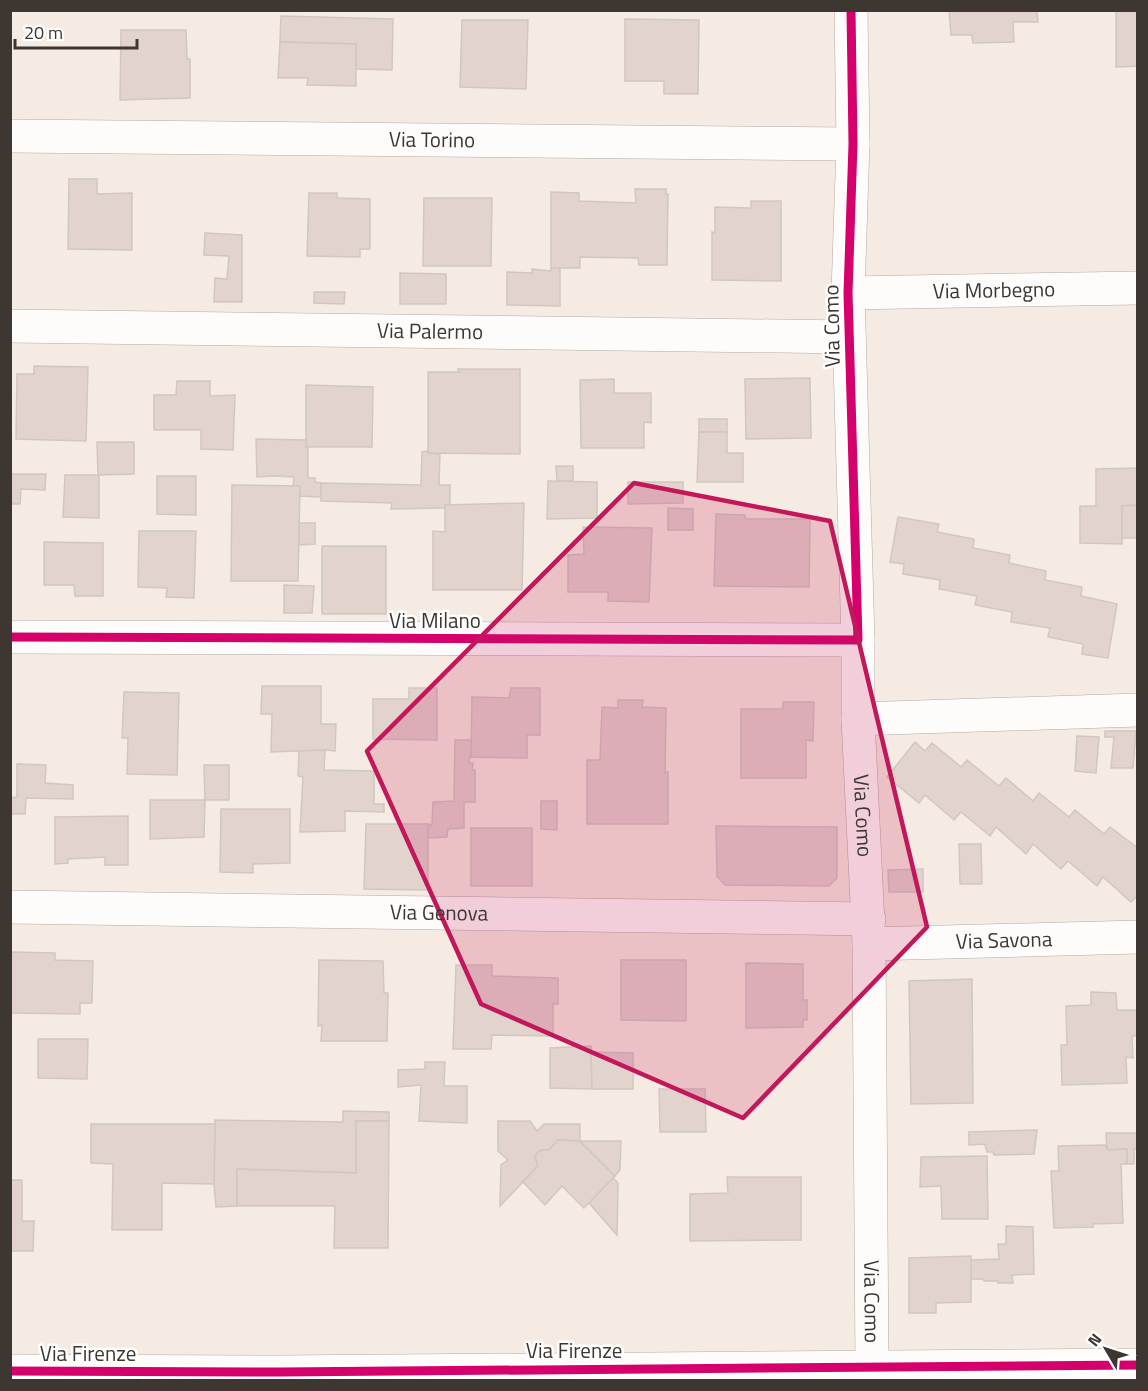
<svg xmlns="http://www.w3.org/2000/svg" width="1148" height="1391" font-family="'Titillium Web',sans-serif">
<rect width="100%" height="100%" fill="#f5ebe2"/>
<g fill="#e3d3cd" stroke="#d0c7c2" stroke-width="1.5">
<path d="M949,10H1037L1038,22H1013L1014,42L973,43L972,35H951Z"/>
<path d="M1116,10H1138V66L1116,67Z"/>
<path d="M281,16L393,19L392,70L356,69V44L280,42Z"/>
<path d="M625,19L699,20L698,94H664V81H625Z"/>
<path d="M462,20H528L526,89L460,87Z"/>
<path d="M121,30H186L187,59H190V98L120,100Z"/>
<path d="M280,42L356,44V86L307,85L308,78H278Z"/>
<path d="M69,179H97V194L132,193V250L68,249Z"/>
<path d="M635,189H666V194H668L667,265H639L638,258L580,257V268H551V192L579,193V201L636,203Z"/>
<path d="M309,193H337V198L370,199V249H360V257L307,256Z"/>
<path d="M424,198H492L491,266H423Z"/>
<path d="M751,201H781V281L712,280V232L715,233V207L751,208Z"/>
<path d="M205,233L242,235V302H214L215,278L227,279L229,256L204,255Z"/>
<path d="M551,268H560V306L507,305V272L532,273V269L551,271Z"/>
<path d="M400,273L446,274V304H400Z"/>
<path d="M314,292H345L344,304L314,303Z"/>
<path d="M34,366L88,367L86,441L16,439L17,374H34Z"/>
<path d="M458,369H520V454L428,453V372H459Z"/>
<path d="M810,378L811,438L746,439L745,379Z"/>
<path d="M614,379V393H651V423L644,422V448H581L580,380Z"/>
<path d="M177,381H210V396L235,395L233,450L201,449V430H154V395H176Z"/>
<path d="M306,385L373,387L372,447H306Z"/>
<rect x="699" y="419" width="28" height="13"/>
<path d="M699,432H727V453H743V482H697Z"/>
<path d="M256,439L306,440V447L308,446V478H315V482L321,483V497L300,496V486H293L294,477L273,476L257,477Z"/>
<path d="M97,442H134V474L99,475V518L63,517L65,475H98Z"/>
<path d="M428,451V453L440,454L439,485H450V504L445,505V508L391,509L392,503L321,501V483L421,485L422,452Z"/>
<path d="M556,466H573V481H557Z"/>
<path d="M1138,468V505L1122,506V544L1080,543V506H1096V469Z"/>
<path d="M10,474H46L45,490L21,489L20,504H10Z"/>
<path d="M157,476H196V515L157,514Z"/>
<path d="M548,481L597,482V518L547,519Z"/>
<path d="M628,482H683V503L628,504Z"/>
<path d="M232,485L300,486L298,581H231Z"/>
<path d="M524,503L522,590H433V531L445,532V505Z"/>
<path d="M1138,505V538H1122V506Z"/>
<path d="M668,508L693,509V530H668Z"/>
<path d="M716,514L745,515V518L749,519H810L809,587L714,586Z"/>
<path d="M898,517L939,524L937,532L974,539L973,548L1010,555L1009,563L1046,571L1045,580L1082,587L1081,596L1117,604L1108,658L1082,654L1083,644L1048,637L1050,628L1011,622L1012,612L975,605L977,596L939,589L940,580L903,574L904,564L890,562Z"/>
<path d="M299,523H315V544L299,545Z"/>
<path d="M583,527L652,528L649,602L608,601V592H568V555L584,554Z"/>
<path d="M139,531H196L194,598L166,597L167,588L138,587Z"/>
<path d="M44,542L103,543V596H75L74,585H44Z"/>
<rect x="322" y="546" width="64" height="68"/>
<path d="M284,585L314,586L312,613H284Z"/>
<path d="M262,686H321V724H336L335,751L325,750L271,752L272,714H261Z"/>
<path d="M409,688H437V740L373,739V699H409Z"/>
<path d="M511,688H540V735H527V758L471,757L472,697L509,698Z"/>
<path d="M124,692L179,693L177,775L127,774L128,738H122Z"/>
<path d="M618,700H643L642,707L666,708L665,773L668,772V824H587V760H600L602,707L618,708Z"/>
<path d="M783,702H814L813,741L806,740V778H741V709H783Z"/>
<path d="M1105,731H1136L1133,768H1111L1114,737H1105Z"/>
<path d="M1077,736L1099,737L1096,773L1075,771Z"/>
<path d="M455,740H471V757L470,756L469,763H473L472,770H475V802H464V828L448,829L447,837L428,838V824L432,825L433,802L454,801Z"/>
<path d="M915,742L925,751L932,743L961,767L967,760L999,786L1006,778L1033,801L1039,793L1069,817L1075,810L1104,834L1110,827L1138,848V895L1131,902L1103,877L1097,886L1068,861L1061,869L1033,844L1026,854L996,827L990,836L961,812L954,820L925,795L919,803L887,777Z"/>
<path d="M325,750L324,770L374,771V804H384V812L345,811V831L300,832L303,777L298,776L299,751Z"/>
<path d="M17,764L46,765L45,783L73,785V799L26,798L25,814H10V798L17,797Z"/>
<path d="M204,765H229V800H205Z"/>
<path d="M150,800H205L204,837L150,839Z"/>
<path d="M541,801H557V830L541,829Z"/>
<path d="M221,809H290V863L253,864V873L220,872Z"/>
<path d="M128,816V865H105V857L68,859V863L55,864V817Z"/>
<path d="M366,824H428V890L364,889Z"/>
<path d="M716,826L837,827V878L829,886L725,885L717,876Z"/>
<rect x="471" y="828" width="61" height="58"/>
<path d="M959,844H981L982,884H960Z"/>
<path d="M923,869V892H889L888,870Z"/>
<path d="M10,952L55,953V960L93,961L92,1003H80V1014L10,1013Z"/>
<path d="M319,960L383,961L384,993H388L387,1041H321L322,1025L318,1026Z"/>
<path d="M621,960H686V1021L621,1020Z"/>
<path d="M746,963L803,964V1000H807V1020H803V1027L746,1028Z"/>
<path d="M456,965H492V976L558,978V1004H553V1036L492,1035L491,1049H453Z"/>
<path d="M972,979L973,1103L911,1104L909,981Z"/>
<path d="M1091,992L1116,993L1117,1010H1138V1036H1132L1133,1058L1126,1057L1127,1083L1062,1085L1061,1045H1067L1066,1006L1091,1005Z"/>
<path d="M38,1039H88L87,1079L38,1078Z"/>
<path d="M591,1046L592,1089L550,1088V1048Z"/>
<path d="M591,1052L633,1053V1089H592Z"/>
<path d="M425,1062H445L444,1086H467V1123L419,1121L421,1085L398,1087V1070L425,1069Z"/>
<path d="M659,1089H705L706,1132H660Z"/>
<path d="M343,1111L389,1112V1121H356V1173L237,1169V1206L216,1207L214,1184L215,1120L343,1122Z"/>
<path d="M356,1121H389L388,1248H334L335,1206H237V1169L356,1173Z"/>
<path d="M498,1121H530L537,1131L544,1124H580V1141L558,1140L549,1150H542L538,1152L535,1157L538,1166L500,1206L501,1165L508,1160L498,1151Z"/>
<path d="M91,1124H215L214,1184L162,1183V1230H112L113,1164L91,1163Z"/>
<path d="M1037,1130L1034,1154L994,1155L993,1152H987L985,1144L969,1145V1132Z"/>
<path d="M1106,1133H1138V1149H1134V1164H1127V1149L1107,1150Z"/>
<path d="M558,1140L580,1141L615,1176L584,1208L562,1186L545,1205L523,1182L538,1166L535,1157L538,1152L542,1150H549Z"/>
<path d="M580,1141H621L620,1170L615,1176Z"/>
<path d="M1106,1145L1107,1150L1127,1149V1164H1121L1123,1223L1093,1224V1227L1054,1228L1051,1171H1059L1058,1146Z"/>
<path d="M987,1156L988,1219H942L941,1186L920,1187L921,1157Z"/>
<path d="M727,1177H801V1240L690,1241V1194L728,1193Z"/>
<path d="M613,1178L618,1183L617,1235L589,1203Z"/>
<path d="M10,1180H22V1221H34L33,1251H10Z"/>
<path d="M1006,1226L1033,1227L1034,1274L1012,1275L1013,1283H998V1281H984L983,1279H971L970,1260L999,1259L998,1244H1006Z"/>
<path d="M971,1256V1302L936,1303V1313H909V1258Z"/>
</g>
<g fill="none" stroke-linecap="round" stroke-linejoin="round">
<g stroke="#b2aaa3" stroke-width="34">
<g id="minor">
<path id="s1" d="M851,10L853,144L848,293L858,640V719L869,944L872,1367"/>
<path id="s2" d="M10,136L853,144"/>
<path id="s3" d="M848,293L1138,288"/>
<path id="s4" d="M10,326L849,337"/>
<path d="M10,637L858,640"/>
<path d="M858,719L1138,710"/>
<path id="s5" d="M10,907L869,919"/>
<path id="s6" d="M869,944L1138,937"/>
<path d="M10,1371L280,1372L1138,1365"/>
</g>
</g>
<use href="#minor" stroke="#fefcfb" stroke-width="33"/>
<g stroke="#fff" stroke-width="13">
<g id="cycleway">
<path d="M10,637L858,640L848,293L853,144L851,10"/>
<path d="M10,1371L280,1372L1138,1365"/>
</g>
</g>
<use href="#cycleway" stroke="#d6006c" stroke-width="9"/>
</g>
<path fill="#c2185b" fill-opacity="0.2" stroke="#c2185b" stroke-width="4.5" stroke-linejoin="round" d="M634,483L830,521L927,927L743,1118L481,1004L367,751Z"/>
<g text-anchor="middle" stroke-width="5" stroke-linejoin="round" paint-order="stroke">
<g font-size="21" fill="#3e3731" stroke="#fff">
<text dy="7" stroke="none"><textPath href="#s2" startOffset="422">Via Torino</textPath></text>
<text dy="7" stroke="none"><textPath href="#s3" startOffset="146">Via Morbegno</textPath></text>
<text transform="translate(832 326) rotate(-91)" y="7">Via Como</text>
<text dy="7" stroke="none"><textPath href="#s4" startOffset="420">Via Palermo</textPath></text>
<text x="435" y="628">Via Milano</text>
<text dy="7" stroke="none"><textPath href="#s1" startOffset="806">Via Como</textPath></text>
<text dy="7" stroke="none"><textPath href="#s5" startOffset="429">Via Genova</textPath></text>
<text dy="7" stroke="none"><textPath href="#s6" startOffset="135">Via Savona</textPath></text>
<text dy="7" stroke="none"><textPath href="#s1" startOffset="1292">Via Como</textPath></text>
<text x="574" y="1358">Via Firenze</text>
<text x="88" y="1361">Via Firenze</text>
</g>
</g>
<rect width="1148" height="1391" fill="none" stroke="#3e3731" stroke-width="24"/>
<g transform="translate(1106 1349) rotate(309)" stroke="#ffffff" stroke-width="4.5" paint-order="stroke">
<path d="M0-4.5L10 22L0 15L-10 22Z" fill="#3e3731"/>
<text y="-9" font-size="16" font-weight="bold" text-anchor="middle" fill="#3e3731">N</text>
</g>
<path d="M15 39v9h122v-9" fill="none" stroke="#3e3731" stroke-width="3"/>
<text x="24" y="39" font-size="18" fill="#3e3731" stroke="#ffffff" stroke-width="4.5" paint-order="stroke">20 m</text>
</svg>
